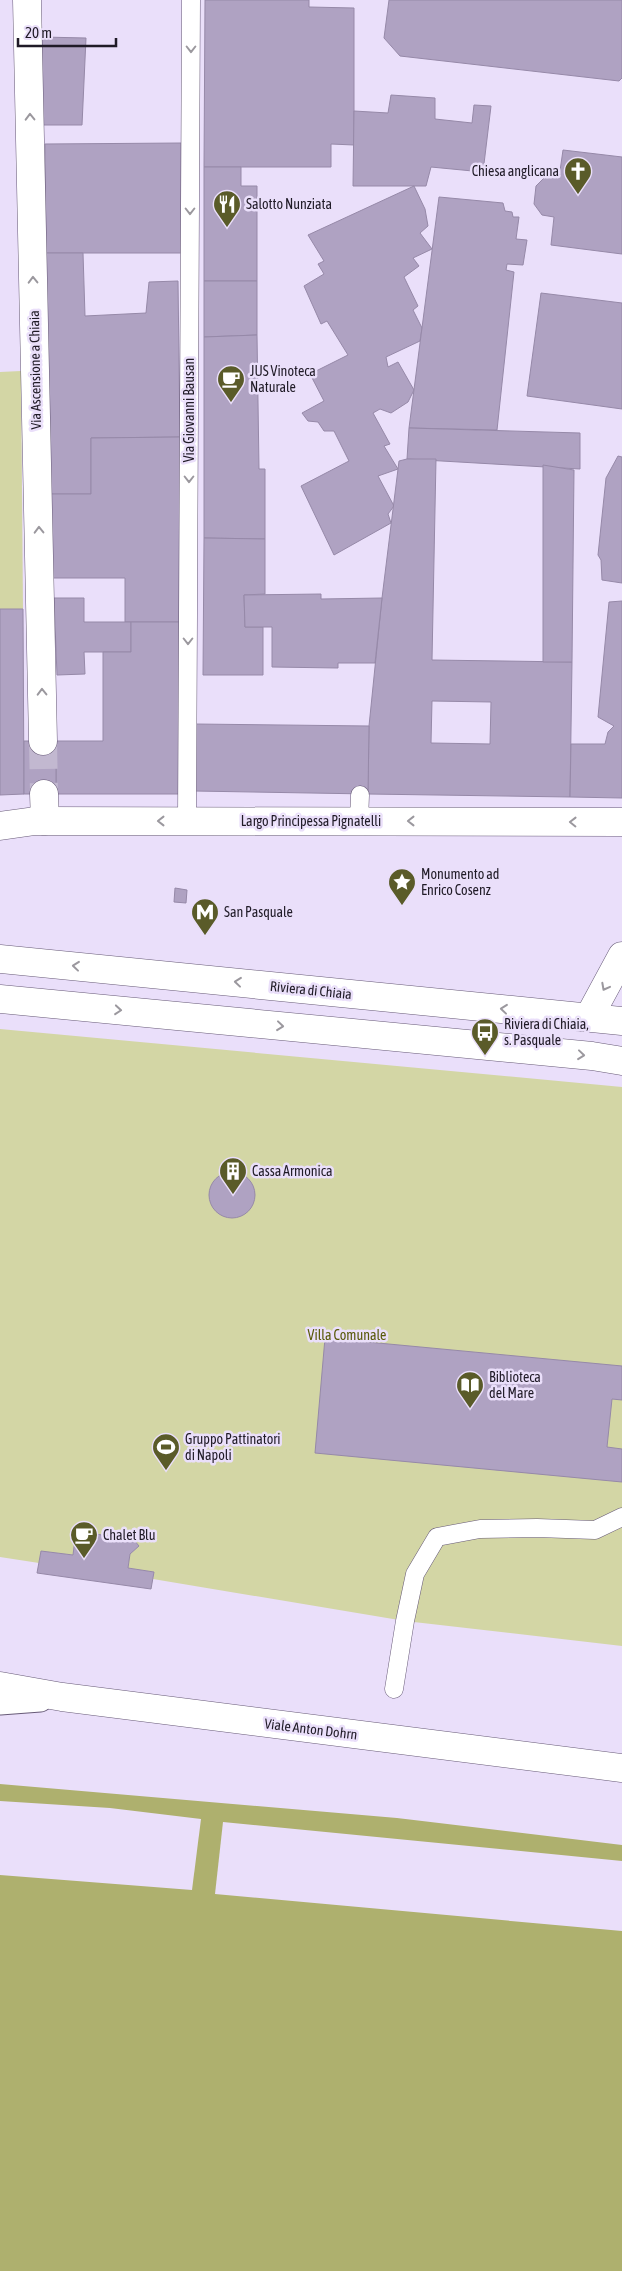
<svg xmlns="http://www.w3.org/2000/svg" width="622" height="2271" font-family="'Asap Condensed',sans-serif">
<rect width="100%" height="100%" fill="#eadffa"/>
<g fill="#d3d6a5">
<path d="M21,371L23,609H0V372Z"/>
<path d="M0,1029L622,1087V1646L405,1621L153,1579L154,1572L128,1568L130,1554L139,1546L125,1529L115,1537L76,1531L73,1555L41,1551L39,1563L0,1557Z"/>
</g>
<path fill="#aeb06e" d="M0,1784L397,1818L622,1845V2271H0Z"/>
<g fill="#eadffa">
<path d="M0,1801L110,1808L201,1819L192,1890L0,1875Z"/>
<path d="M223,1822L622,1861V1931L215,1894Z"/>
</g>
<g fill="#afa2c2" stroke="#9689a8" fill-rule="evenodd">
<path d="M205,0H309V7L354,8V145L331,144V167H204Z"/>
<path d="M389,0H622V78L619,81L400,56L384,38Z"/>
<path d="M42,37L86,38L82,125H42Z"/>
<path d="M391,95L435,98V119L472,123L474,105L491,106L483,172L431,167L426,186H353L354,111L388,113Z"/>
<path d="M181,143V253H46L45,144Z"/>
<path d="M563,150L622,157V254L551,245L554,217L542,215L534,204L536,186L546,176L559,178Z"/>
<path d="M204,167H241V186H257V281H204Z"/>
<path d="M414,186L425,209L428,226L420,233L432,249L413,258L419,266L404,277L418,306L413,310L422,328L420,341L386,357L388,367L398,362L414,390L408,402L391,413L380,409L373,413L390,444L384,446L398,469L378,476L394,506L388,514L391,523L334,555L301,486L349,461L334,431H324L318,422L308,421L302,413L324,401L310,374L348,355L327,321L321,324L304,286L324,274L318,264L324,261L308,235Z"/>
<path d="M439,197L503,203L505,211L512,212L513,217H519L516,239L527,240L523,265L507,264L506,270L514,272L497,430L409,428Z"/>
<path d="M46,253H83L85,316L146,313L149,282L178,281L180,437L91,438V494H51Z"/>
<path d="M204,281H257V335L204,337Z"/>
<path d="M541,293L622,303V409L527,396Z"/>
<path d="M257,335L259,469H265V539L204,538V337Z"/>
<path d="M409,428L580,433V469L407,459Z"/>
<path d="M180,437L179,622H125V578H51V494H91V438Z"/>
<path d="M618,456L622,457V583L602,580L601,560L598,555L606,478Z"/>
<path d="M407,459H436L432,660L572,662L570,797L368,794L369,726L382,598L399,461ZM432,701L491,702L490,744L431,743Z"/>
<path d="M543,465L574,470L572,662H543Z"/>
<path d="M204,538L265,539V594L244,595L245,627H263V675H203Z"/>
<path d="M321,594V599L382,598L375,663H338V668L272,667V627H245L244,595Z"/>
<path d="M54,598H84V622H131V652H84L85,674L57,675Z"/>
<path d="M622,601V798L570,797L571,744H605L608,732L614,726L598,717L609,602Z"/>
<path d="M0,609H23L24,794L0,795Z"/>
<path d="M131,622H179L180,794H56V741H103V652H131Z"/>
<path d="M195,724L369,726L368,794L194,791Z"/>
<rect x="24" y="741" width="32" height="53"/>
<path d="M175,888L187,890L186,903L174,902Z"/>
<circle cx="232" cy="1195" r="23"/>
<path d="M325,1338L622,1366V1400L612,1399L607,1447L622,1449V1482L315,1453Z"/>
<path d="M125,1529L139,1546L130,1554L128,1568L154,1572L151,1589L37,1573L41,1551L73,1555L76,1531L115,1537Z"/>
</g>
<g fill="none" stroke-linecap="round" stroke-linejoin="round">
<path stroke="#c2b8d0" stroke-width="28" stroke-dasharray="28 14" stroke-linecap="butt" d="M43,741L44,794"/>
<g stroke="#675a77" stroke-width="19">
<g id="service">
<path d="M187,821L191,0"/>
<path d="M359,821L360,795"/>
<path d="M394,1689L405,1621L415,1574L437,1537L480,1529L537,1528L595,1530L622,1517"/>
</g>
</g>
<g stroke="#675a77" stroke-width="27">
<path id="pedestrian" d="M0,1702L40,1699"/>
</g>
<g stroke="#675a77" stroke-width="29">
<g id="minor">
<path d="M27,0L43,741"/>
<path d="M44,794L45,821"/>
<path d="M0,826L35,821L622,822"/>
</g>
</g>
<g stroke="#675a77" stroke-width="29">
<g id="tertiary">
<path d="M0,999L592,1056L622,1061"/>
<path d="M589,1017L622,956"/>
</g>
</g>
<g stroke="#675a77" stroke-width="29">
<g id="primary">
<path d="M0,959L622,1021"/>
<path d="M0,1686L62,1697L622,1768"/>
</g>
</g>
<use href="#service" stroke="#fff" stroke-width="18"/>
<use href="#pedestrian" stroke="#fff" stroke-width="25"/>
<use href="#minor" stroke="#fff" stroke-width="28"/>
<use href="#tertiary" stroke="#fff" stroke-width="28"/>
<use href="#primary" stroke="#fff" stroke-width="28"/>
</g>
<defs><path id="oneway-chevron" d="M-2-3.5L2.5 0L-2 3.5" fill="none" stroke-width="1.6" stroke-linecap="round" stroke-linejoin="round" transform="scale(1.25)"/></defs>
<g stroke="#9b989e">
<use href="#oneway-chevron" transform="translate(191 49) rotate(90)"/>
<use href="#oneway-chevron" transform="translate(30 117) rotate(-91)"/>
<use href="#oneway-chevron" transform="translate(190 211) rotate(90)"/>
<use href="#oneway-chevron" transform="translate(33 280) rotate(-91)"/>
<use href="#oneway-chevron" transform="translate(189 479) rotate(90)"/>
<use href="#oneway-chevron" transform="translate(39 530) rotate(-91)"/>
<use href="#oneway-chevron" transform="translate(188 641) rotate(90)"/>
<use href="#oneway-chevron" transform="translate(42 692) rotate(-91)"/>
<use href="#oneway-chevron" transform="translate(161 821) rotate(180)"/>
<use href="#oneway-chevron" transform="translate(411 821) rotate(180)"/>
<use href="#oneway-chevron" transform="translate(573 822) rotate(-179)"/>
<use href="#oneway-chevron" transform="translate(76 966) rotate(-174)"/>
<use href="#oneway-chevron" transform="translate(238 982) rotate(-174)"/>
<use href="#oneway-chevron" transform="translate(605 987) rotate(118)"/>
<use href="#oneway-chevron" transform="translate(504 1009) rotate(-174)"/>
<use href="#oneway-chevron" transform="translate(118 1010) rotate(5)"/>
<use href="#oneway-chevron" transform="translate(280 1026) rotate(6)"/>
<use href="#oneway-chevron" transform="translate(581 1055) rotate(6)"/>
</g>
<defs>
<g id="church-pin" transform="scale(1.4375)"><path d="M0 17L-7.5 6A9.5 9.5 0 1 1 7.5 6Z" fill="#5a5b29" stroke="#eadffa"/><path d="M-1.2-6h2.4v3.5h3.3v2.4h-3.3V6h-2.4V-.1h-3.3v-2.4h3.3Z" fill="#fff"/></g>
<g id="restaurant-pin" transform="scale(1.4375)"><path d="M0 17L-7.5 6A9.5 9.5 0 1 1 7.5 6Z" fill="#5a5b29" stroke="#eadffa"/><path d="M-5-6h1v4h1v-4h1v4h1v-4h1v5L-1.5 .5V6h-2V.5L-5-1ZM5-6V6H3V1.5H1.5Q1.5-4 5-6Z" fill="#fff"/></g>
<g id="cafe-pin" transform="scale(1.4375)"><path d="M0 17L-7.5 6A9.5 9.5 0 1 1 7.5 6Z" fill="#5a5b29" stroke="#eadffa"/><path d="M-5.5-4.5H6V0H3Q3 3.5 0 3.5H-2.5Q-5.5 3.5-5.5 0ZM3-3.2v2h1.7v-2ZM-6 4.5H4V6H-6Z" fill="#fff"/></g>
<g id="sight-pin" transform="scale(1.4375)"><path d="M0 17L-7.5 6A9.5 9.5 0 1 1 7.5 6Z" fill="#5a5b29" stroke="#eadffa"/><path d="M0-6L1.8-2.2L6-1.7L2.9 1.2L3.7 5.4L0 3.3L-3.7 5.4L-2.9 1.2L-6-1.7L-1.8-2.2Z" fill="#fff"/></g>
<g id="metro-pin" transform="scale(1.4375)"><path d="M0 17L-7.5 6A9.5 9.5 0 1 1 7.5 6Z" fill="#5a5b29" stroke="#eadffa"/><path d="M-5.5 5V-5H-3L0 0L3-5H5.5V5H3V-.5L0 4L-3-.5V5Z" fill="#fff"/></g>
<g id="bus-pin" transform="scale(1.4375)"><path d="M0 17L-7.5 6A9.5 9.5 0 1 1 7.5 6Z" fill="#5a5b29" stroke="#eadffa"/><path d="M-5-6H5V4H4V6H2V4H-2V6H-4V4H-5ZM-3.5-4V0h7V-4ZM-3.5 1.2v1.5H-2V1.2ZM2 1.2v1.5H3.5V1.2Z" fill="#fff"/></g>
<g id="building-pin" transform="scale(1.4375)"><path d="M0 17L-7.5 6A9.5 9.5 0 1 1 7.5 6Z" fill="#5a5b29" stroke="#eadffa"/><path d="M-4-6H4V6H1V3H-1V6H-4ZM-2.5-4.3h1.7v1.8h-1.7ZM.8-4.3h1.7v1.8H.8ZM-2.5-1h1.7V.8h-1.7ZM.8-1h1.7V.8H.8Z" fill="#fff"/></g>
<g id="library-pin" transform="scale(1.4375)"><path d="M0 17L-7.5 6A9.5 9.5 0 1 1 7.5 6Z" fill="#5a5b29" stroke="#eadffa"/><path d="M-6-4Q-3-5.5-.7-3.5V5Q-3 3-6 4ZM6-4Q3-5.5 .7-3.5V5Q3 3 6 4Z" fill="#fff"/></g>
<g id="stadium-pin" transform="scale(1.4375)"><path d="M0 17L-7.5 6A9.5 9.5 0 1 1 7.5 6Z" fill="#5a5b29" stroke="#eadffa"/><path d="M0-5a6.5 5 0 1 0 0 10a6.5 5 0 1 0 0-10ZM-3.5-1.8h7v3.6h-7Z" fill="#fff"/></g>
</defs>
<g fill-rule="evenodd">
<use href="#church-pin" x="578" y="171"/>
<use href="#restaurant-pin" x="227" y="204"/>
<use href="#cafe-pin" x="231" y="379"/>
<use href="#sight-pin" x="402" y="882"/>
<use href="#metro-pin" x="205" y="912"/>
<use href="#bus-pin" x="485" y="1032"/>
<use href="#building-pin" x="233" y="1171"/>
<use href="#library-pin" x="470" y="1385"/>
<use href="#stadium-pin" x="166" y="1447"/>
<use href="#cafe-pin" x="84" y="1535"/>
</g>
<g text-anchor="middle" stroke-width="5" stroke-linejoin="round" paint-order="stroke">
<g font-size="14" fill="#201b27" stroke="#eadffa" text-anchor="start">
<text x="559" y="176" text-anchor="end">Chiesa anglicana</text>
<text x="246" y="209">Salotto Nunziata</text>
<text x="250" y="376">JUS Vinoteca<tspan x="250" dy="16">Naturale</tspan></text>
<text x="421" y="879">Monumento ad<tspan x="421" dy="16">Enrico Cosenz</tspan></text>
<text x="224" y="917">San Pasquale</text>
<text x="504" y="1029">Riviera di Chiaia,<tspan x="504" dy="16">s. Pasquale</tspan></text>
<text x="252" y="1176">Cassa Armonica</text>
<text x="489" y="1382">Biblioteca<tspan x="489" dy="16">del Mare</tspan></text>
<text x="185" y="1444">Gruppo Pattinatori<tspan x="185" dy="16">di Napoli</tspan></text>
<text x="103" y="1540">Chalet Blu</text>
</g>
<g font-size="14" fill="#201b27" stroke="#eadffa">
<text transform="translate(35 370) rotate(-91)" y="5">Via Ascensione a Chiaia</text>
<text transform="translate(189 410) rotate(-90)" y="5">Via Giovanni Bausan</text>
<text x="311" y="826">Largo Principessa Pignatelli</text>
<text transform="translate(311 990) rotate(6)" y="5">Riviera di Chiaia</text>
<text transform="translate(311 1729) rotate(7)" y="5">Viale Anton Dohrn</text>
</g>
<g font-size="14" fill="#595a0a" stroke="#eadffa">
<text x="347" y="1340">Villa Comunale</text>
</g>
</g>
<path d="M18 38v8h98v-8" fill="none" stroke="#201b27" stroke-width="2.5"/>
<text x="25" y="38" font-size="15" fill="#201b27" stroke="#eadffa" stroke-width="4" paint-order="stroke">20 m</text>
</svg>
